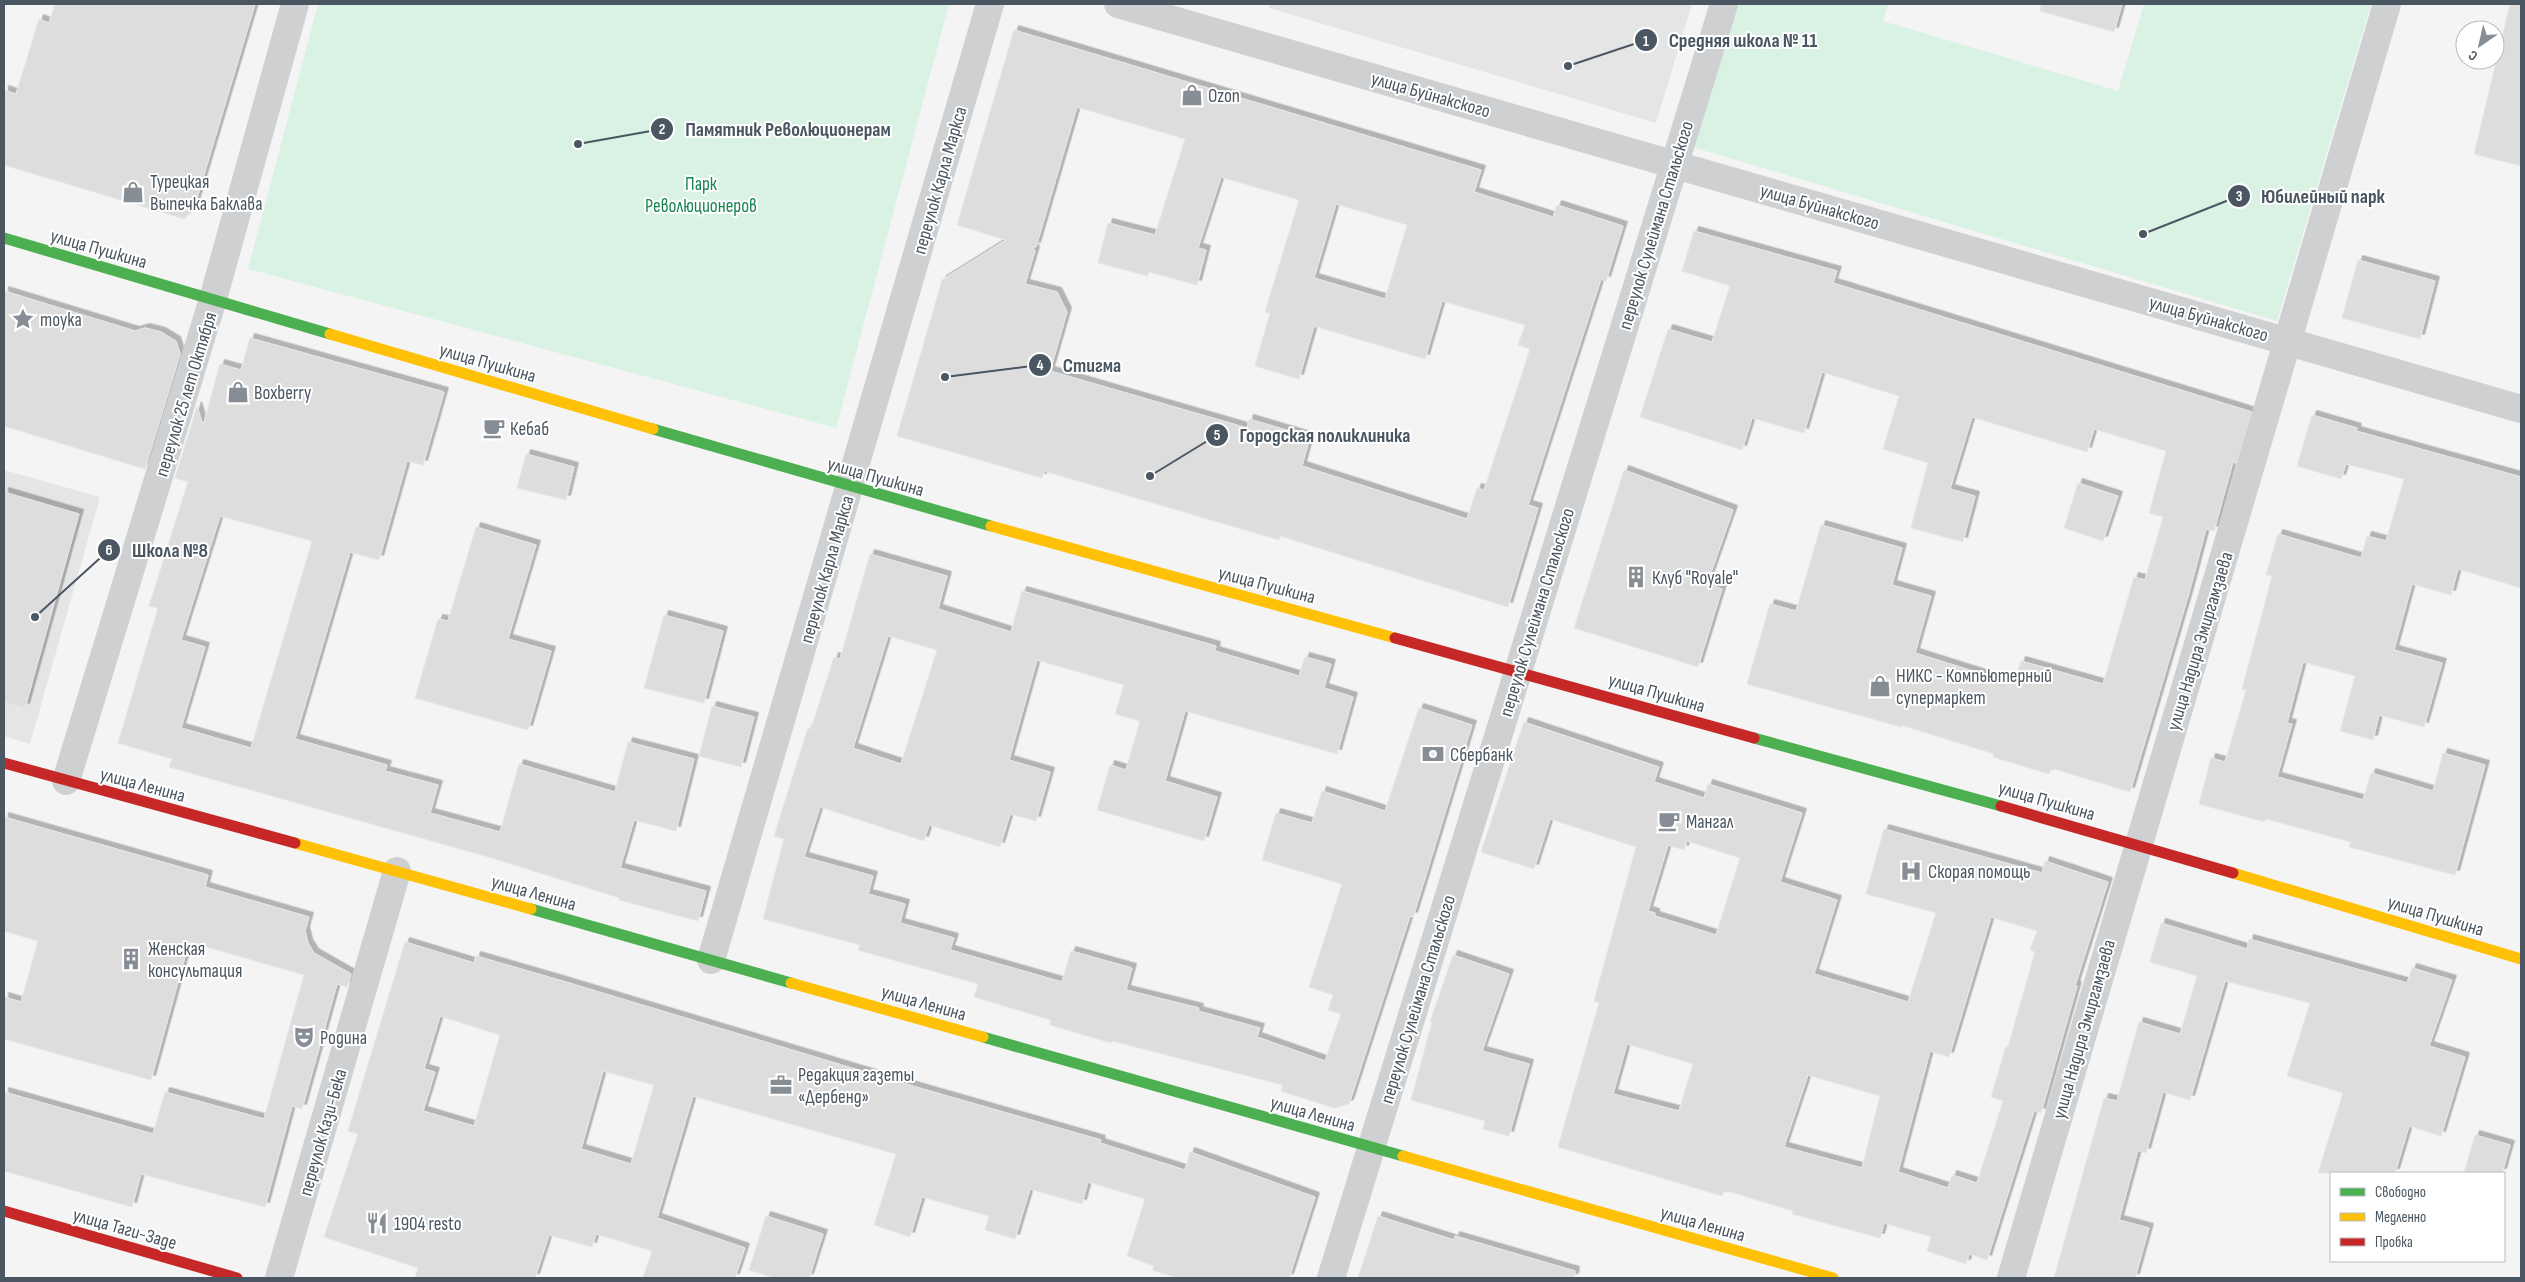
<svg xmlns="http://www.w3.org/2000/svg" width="2525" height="1282" font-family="'Sofia Sans Condensed',sans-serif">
<defs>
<filter id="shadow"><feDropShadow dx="4.5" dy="-4.5" stdDeviation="0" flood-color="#0004"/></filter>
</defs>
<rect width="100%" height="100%" fill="#f4f4f4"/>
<g fill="#e6e5e6">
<path d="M1270,4H1692L1656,123L1269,8Z"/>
<path d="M4,470L100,497L30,744L4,736Z"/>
</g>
<g fill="#d9f2e3">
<path d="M318,4H949L836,428L248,269Z"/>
<path d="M1731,4H1888L1883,21L2118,91L2144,4H2371L2277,321L1689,146Z"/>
</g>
<g fill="#ddddde" stroke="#e5e6e7" fill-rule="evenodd" filter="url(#shadow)">
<path d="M55,4H255L194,208L184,219L4,165V90L16,94L39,19L49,23Z"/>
<path d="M2041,4H2122L2114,32L2040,11Z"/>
<path d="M2510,4H2521V166L2474,154Z"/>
<path d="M1014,30L1481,170L1474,192L1553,217L1557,205L1623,226L1606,281L1601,279L1528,505L1538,508L1508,607L1280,536L1279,540L1044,471L1042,478L897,436L942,280L1006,240L957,225ZM1077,107L1185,139L1155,235L1108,223L1098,263L1148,276L1149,272L1197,285L1206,250L1198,248L1221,177L1299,200L1265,312L1270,313L1255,366L1299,379L1314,326L1425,359L1442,301L1525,325L1518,345L1530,349L1484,490L1477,488L1467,519L1302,466L1310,437L1249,419L1247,428L1050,371L1067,312L1057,292L1025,284L1035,251L1032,246L1036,247ZM1336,204L1407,225L1385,299L1314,278Z"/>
<path d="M1694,231L1837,271L1833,283L2252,412L2237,463L2233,462L2214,531L2206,529L2189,593L2130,792L2051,768L2049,774L1993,757L1994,754L1901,725V727L1747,684L1770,604L1796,611L1821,525L1902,548L1892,585L1931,596L1915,653L2014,684L2021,661L2103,684L2134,577L2145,580L2163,517L2149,513L2166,451L2094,429L2087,452L1972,417L1950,489L1975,496L1963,542L1911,528L1928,463L1883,449L1899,396L1822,372L1804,433L1752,418L1742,450L1640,417L1668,329L1712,342L1730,286L1682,271Z"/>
<path d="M2358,260L2435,281L2420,339L2342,318Z"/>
<path d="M4,291L135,331L145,328L161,332L176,341L180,354L145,469L4,426Z"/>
<path d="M250,338L444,392L423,465L407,461L379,560L350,552L295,739L387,765L385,771L438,785L430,813L500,832L519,764L615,792L628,742L694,759L676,831L634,820L620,868L706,891L698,921L619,900L620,898L492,858L169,767L172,759L118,743L158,608L149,606L188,482L175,478L197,406L203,426L220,364L241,370ZM220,516L312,541L251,748L181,728L205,647L181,640Z"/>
<path d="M2312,415L2357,428L2356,431L2521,477V588L2458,569L2451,595L2412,584L2394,650L2442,663L2424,727L2379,715L2373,740L2340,731L2355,676L2303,662L2287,723L2292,724L2277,777L2363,800L2371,773L2433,791L2443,753L2485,765L2455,875L2349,847L2351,842L2266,819L2265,822L2199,804L2211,758L2225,762L2246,690L2242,689L2272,576L2266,575L2278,534L2361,558L2367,536L2386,541L2404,479L2346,464L2341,479L2297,466Z"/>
<path d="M526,454L574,467L566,500L517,488Z"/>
<path d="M1624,470L1733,510L1707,584L1722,589L1698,667L1574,628Z"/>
<path d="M2078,483L2118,496L2103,541L2064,528Z"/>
<path d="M4,492L79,514L25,708L4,702Z"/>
<path d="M476,527L536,545L508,639L551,651L528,730L415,698L438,619L448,621Z"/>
<path d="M870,554L947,576L938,609L1011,632L1022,591L1216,646L1215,651L1299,676L1305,657L1331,664L1324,688L1353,697L1337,754L1185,711L1165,781L1217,797L1204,841L1097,810L1110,765L1126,770L1140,721L1115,714L1124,685L1037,660L1009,760L1050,772L1036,821L1010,814L1000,847L929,825L924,841L820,807L804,857L873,876L868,894L905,904L900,923L954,938L950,950L1062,982L1071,951L1132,968L1126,990L1199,1008L1198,1011L1260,1028L1257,1037L1325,1061L1341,1014L1328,1010L1333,995L1309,987L1342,884L1262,860L1276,813L1312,823L1322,791L1385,811L1419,708L1472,725L1426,875L1413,917L1410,916L1349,1104L1334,1108L1281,1091L1283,1085L1112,1041L1111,1043L1050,1025L1051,1020L974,997L978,984L858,950L860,945L763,919L784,839L774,836L808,728L811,729L834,657L840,659ZM888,636L937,650L901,764L853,748Z"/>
<path d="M664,615L723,631L704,703L644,688Z"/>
<path d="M712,706L754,717L741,767L699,756Z"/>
<path d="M1524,722L1659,767L1654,782L1704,798L1708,784L1802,813L1780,882L1837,900L1814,974L1908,1002L1936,913L1866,894L1884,829L2042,873L2045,861L2108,882L2075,986H2077L2041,1113L2034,1111L1987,1260L1969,1254L1966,1264L1927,1251L1931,1237L1884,1223L1880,1238L1792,1214L1793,1211L1724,1190L1722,1196L1558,1147L1599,1003L1594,1001L1636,847L1550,819L1534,869L1481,852ZM1687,841L1740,858L1716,935L1655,916V913L1648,911L1668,845L1684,850ZM1991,917L2037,931L2030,950L2035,952L2008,1047L2006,1046L1991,1097L2003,1101L1977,1183L1952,1175L1948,1188L1898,1172L1930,1051L1949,1057ZM1627,1044L1693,1064L1679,1111L1613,1094ZM1808,1075L1880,1096L1862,1168L1784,1147Z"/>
<path d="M4,817L208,875L205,887L309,917L305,931L308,943L314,953L351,974L347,987L337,984L302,1109L292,1106L265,1207L141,1174L132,1207L4,1171V1092L153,1134L165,1092L264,1119L304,975L189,942L151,1080L4,1039V997L21,1002L38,941L4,931Z"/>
<path d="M2161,923L2247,949L2249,939L2407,983L2412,968L2452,980L2429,1046L2465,1057L2441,1136L2409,1126L2395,1173H2318L2343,1093L2287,1076L2310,1003L2225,981L2190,1100L2163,1092L2146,1153L2138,1150L2119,1220L2149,1228L2135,1278H2054L2104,1098L2117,1101L2139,1022L2180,1034L2197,976L2150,962Z"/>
<path d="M405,942L474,963L476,956L559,980L895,1081L1101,1140L1100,1143L1185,1170L1190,1152L1315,1197L1289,1278H1178L1152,1270L1154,1266L1127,1256L1145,1199L1088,1182L1082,1204L1030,1189L1015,1239L985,1230L989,1216L922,1197L910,1237L874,1225L896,1154L693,1096L657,1218L745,1248L735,1278H643L652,1251L596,1234L592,1247L549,1235L535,1278H415L418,1268L324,1237L358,1134L348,1131ZM440,1016L500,1035L474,1126L423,1111L435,1072L424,1069ZM603,1071L654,1085L631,1164L581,1149Z"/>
<path d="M1453,955L1509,974L1482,1051L1529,1064L1509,1136L1483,1129L1485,1121L1411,1100L1432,1022H1430Z"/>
<path d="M2475,1135L2510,1145L2502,1173H2464Z"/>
<path d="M766,1216L823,1234L809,1278H775L749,1270Z"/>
<path d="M1378,1216L1454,1240L1455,1236L1575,1271L1574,1278H1358Z"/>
</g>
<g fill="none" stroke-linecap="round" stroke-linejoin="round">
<g stroke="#ced0d2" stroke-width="28">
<path d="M1118,4L2521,409"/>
<path d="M66,781L213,299L295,4"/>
<path d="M711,960L990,4"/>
<path d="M279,1278L397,871"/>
<path d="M1331,1278L1724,4"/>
<path d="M2011,1278C2135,853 2265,430 2387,4"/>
</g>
<g stroke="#4caf50" stroke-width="11">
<path d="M4,238L330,334"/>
<path d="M653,429L991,526"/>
<path d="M1754,738L2001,806"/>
<path d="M531,909L791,983"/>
<path d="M983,1037L1403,1156"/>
</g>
<g stroke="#ffc107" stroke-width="11">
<path d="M330,334L653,429"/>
<path d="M991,526L1395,638"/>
<path d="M295,843L531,909"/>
<path d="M2233,873L2521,959"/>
<path d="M791,983L983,1037"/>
<path d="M1403,1156L1833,1278"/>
</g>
<g stroke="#c62828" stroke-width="11">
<path d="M1395,638L1754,738"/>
<path d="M4,763L295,843"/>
<path d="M2001,806L2233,873"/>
<path d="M4,1211L237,1278"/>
</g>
</g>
<defs>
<g id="shop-bare" transform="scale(1.725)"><path d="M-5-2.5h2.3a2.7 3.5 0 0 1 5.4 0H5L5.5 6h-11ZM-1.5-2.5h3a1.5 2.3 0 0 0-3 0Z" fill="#868d94" stroke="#fff" stroke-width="2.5" paint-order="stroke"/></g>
<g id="sight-bare" transform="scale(1.725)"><path d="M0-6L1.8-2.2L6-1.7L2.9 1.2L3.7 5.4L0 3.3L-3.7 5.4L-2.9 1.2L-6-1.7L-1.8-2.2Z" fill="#868d94" stroke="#fff" stroke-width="2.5" paint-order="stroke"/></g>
<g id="cafe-bare" transform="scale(1.725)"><path d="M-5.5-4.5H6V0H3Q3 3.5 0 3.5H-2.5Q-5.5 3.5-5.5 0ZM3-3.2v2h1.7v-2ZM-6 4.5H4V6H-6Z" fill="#868d94" stroke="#fff" stroke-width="2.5" paint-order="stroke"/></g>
<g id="building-bare" transform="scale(1.725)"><path d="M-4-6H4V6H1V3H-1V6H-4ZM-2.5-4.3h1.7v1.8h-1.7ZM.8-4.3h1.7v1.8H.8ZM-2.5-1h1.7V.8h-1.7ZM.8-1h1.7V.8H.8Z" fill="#868d94" stroke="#fff" stroke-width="2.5" paint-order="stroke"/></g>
<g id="bank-bare" transform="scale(1.725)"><path d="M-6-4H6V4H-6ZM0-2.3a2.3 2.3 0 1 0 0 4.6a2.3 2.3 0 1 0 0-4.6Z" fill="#868d94" stroke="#fff" stroke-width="2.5" paint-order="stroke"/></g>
<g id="hospital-bare" transform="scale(1.725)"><path d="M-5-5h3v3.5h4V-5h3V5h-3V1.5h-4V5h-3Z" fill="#868d94" stroke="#fff" stroke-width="2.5" paint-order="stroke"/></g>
<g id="theatre-bare" transform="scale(1.725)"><path d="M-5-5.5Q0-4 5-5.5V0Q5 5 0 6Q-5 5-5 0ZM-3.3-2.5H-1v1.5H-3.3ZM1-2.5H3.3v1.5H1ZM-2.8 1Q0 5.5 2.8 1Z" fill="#868d94" stroke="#fff" stroke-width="2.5" paint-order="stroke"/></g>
<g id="office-bare" transform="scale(1.725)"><path d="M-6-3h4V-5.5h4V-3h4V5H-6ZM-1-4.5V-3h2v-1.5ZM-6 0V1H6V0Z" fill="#868d94" stroke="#fff" stroke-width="2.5" paint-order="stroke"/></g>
<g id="restaurant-bare" transform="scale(1.725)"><path d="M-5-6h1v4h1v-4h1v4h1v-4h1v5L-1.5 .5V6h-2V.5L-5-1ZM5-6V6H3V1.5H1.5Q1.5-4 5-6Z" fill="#868d94" stroke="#fff" stroke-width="2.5" paint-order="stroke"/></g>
</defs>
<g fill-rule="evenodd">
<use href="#shop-bare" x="1192" y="95"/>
<use href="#shop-bare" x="133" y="192"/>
<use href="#sight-bare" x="23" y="319"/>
<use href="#shop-bare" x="238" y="392"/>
<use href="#cafe-bare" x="494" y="428"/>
<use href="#building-bare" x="1636" y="577"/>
<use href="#shop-bare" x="1880" y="686"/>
<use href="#bank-bare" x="1433" y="754"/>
<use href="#cafe-bare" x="1669" y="821"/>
<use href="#hospital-bare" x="1911" y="871"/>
<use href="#building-bare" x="131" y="959"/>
<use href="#theatre-bare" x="304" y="1037"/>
<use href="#office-bare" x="781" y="1085"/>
<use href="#restaurant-bare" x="377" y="1223"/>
</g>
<g text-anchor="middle" stroke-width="4" stroke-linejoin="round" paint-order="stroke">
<g font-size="19" fill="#4a5661" stroke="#fff">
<text transform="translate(1431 94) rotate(16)" y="7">улица Буйнакского</text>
<text transform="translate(939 180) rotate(-74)" y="7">переулок Карла Маркса</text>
<text transform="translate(1820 206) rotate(16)" y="7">улица Буйнакского</text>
<text transform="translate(1655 225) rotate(-73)" y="7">переулок Сулеймана Стальского</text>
<text transform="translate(99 248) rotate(16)" y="7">улица Пушкина</text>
<text transform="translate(2209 318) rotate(16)" y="7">улица Буйнакского</text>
<text transform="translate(488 362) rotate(16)" y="7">улица Пушкина</text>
<text transform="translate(185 394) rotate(-73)" y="7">переулок 25 лет Октября</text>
<text transform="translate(876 476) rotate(16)" y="7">улица Пушкина</text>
<text transform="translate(826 569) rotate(-74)" y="7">переулок Карла Маркса</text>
<text transform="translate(1267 584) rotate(15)" y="7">улица Пушкина</text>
<text transform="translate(1536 612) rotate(-73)" y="7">переулок Сулеймана Стальского</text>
<text transform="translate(2199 641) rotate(-73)" y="7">улица Надира Эмиргамзаева</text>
<text transform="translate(1657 692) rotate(16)" y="7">улица Пушкина</text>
<text transform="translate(143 784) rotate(15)" y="7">улица Ленина</text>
<text transform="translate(2047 800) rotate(16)" y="7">улица Пушкина</text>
<text transform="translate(534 892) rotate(16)" y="7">улица Ленина</text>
<text transform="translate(2436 915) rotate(17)" y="7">улица Пушкина</text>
<text transform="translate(1417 999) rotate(-73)" y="7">переулок Сулеймана Стальского</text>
<text transform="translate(924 1002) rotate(16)" y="7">улица Ленина</text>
<text transform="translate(2083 1029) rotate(-74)" y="7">улица Надира Эмиргамзаева</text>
<text transform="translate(1313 1113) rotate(16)" y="7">улица Ленина</text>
<text transform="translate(322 1132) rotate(-74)" y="7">переулок Кази-Бека</text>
<text transform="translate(1703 1223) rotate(16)" y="7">улица Ленина</text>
<text transform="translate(125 1228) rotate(16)" y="7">улица Таги-Заде</text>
</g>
<g font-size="19" fill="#4a5661" stroke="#fff" text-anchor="start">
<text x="1208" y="102">Ozon</text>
<text x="150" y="188">Турецкая<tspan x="150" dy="22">Выпечка Баклава</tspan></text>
<text x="40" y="326">moyka</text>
<text x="254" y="399">Boxberry</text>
<text x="510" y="435">Кебаб</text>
<text x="1652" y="584">Клуб "Royale"</text>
<text x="1896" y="682">НИКС - Компьютерный<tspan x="1896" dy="22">супермаркет</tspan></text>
<text x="1450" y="761">Сбербанк</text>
<text x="1686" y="828">Мангал</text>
<text x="1928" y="878">Скорая помощь</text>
<text x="148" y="955">Женская<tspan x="148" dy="22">консультация</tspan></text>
<text x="320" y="1044">Родина</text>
<text x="798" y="1081">Редакция газеты<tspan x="798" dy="22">«Дербенд»</tspan></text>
<text x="394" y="1230">1904 resto</text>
</g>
<g font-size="19" fill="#17864f" stroke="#fff">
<text x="701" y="190">Парк<tspan x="701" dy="22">Революционеров</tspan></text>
</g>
</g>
<path fill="none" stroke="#4a5661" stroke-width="2" d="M1568 66L1646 40M578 144L662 129M2143 234L2239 196M945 377L1040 365M1150 476L1217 435M35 617L109 550"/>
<g fill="#4a5661" stroke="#fff" stroke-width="2">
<circle cx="1568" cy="66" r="5"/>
<circle cx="578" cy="144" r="5"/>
<circle cx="2143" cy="234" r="5"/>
<circle cx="945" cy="377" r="5"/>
<circle cx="1150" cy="476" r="5"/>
<circle cx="35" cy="617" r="5"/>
<circle cx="1646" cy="40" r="12"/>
<circle cx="662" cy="129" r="12"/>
<circle cx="2239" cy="196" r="12"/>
<circle cx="1040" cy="365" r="12"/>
<circle cx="1217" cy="435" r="12"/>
<circle cx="109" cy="550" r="12"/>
</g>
<g font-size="15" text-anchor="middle" font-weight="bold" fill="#fff">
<text x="1646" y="46">1</text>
<text x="662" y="134">2</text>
<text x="2239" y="201">3</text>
<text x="1040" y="370">4</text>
<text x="1217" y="440">5</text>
<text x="109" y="555">6</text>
</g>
<g font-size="20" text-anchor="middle" font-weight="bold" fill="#4a5661" stroke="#fff" stroke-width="4" stroke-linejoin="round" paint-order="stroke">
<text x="1743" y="47">Средняя школа № 11</text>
<text x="788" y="136">Памятник Революционерам</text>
<text x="2323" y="203">Юбилейный парк</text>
<text x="1092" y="372">Стигма</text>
<text x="1325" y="442">Городская поликлиника</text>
<text x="170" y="557">Школа №8</text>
</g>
<rect width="2525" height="1282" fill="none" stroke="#4a5661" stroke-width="10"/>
<rect x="2330" y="1172" width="175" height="90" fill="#ffffff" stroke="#b7bbc0"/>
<rect x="2340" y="1188" width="25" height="8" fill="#4caf50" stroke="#b7bbc0"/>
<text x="2375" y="1197" font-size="15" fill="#4a5661">Свободно</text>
<rect x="2340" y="1213" width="25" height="8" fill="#ffc107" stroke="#b7bbc0"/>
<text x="2375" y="1222" font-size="15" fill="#4a5661">Медленно</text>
<rect x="2340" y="1238" width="25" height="8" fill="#c62828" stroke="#b7bbc0"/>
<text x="2375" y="1247" font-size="15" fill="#4a5661">Пробка</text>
<g transform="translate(2480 45) rotate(214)"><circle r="24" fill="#ffffff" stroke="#b7bbc0"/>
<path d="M0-4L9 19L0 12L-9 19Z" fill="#868d94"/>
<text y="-8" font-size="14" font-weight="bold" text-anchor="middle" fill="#4a5661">С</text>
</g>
</svg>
